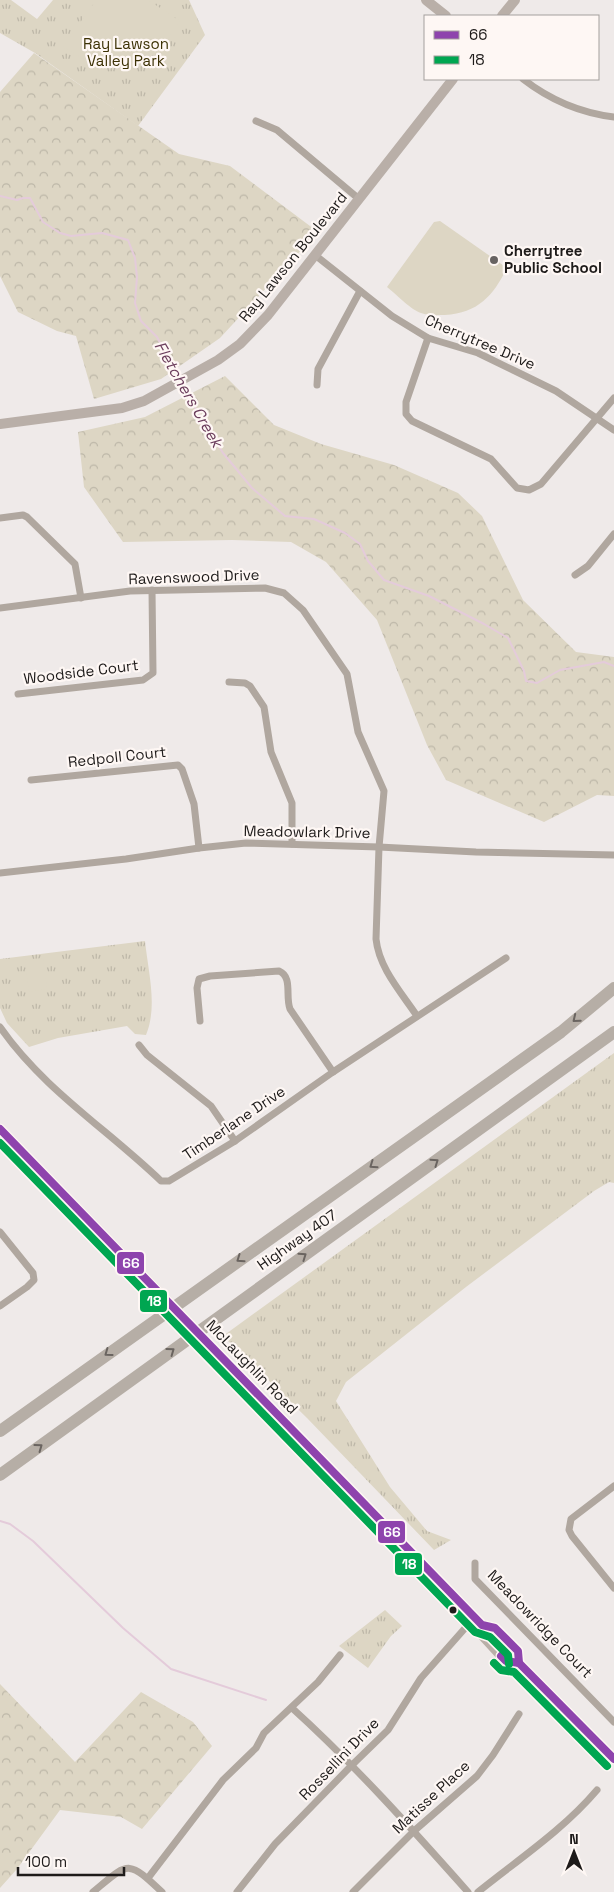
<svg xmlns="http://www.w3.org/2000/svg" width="614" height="1892" font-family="'Space Grotesk',sans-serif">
<defs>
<pattern id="grass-tufts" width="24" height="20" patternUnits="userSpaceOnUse" patternTransform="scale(1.25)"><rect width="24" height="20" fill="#ddd6c4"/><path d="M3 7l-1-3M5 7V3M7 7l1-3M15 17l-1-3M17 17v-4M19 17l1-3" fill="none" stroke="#bdb7a8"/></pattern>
<pattern id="forest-crowns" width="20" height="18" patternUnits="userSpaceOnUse" patternTransform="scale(1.25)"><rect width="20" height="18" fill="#ddd6c4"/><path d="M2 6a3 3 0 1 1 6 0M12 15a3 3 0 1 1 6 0" fill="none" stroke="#bdb7a8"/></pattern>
</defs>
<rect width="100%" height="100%" fill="#efeae9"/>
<g fill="url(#grass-tufts)">
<path d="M0,0H11L37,19L53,0H189L205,35L138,126L35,53L0,33Z"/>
<path d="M145,941C148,971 158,1006 146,1035L135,1034L127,1026L58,1038L29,1047L7,1023L0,1008V959Z"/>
<path d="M614,1053V1183L609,1182L594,1191L466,1287L346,1382L336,1401L390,1487L427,1531L451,1540L434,1550L307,1418L223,1336Z"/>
<path d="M385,1610L402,1626L391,1636L368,1668L339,1646Z"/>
</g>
<g fill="url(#forest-crowns)">
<path d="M34,53L179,154L230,166L318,232L220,338L161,379L94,399L76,336L57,331L18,312L0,276V92Z"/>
<path d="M225,376L274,425L321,444L394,465L458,493L482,516L523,600L576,652L614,657V796L597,795L544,822L446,780L427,745L377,620L326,562L291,542L232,540L123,542L84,487L78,432L145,417Z"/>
<path d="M0,1684L75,1762L141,1692L193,1722L212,1746L142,1829L121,1817L60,1810L17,1869L0,1888Z"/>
</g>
<g fill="#ddd6c4">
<path d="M96,0H148L180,21L162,47L149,58L122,66L94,65L63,47Z"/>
<path d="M440,221L507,268C493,296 478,313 445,315C438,315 428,316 421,313C411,310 396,294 387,287L434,222Z"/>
<path d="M43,958L47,989L29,992L25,960Z"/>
</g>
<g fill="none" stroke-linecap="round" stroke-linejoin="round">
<g stroke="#e4cbda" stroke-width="2">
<path d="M0,196L17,200L23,198H30L43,222L60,233L71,236L102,233L128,240L135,258L137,277L135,303L141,321L157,337L178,378"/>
<path d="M181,385L223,453L252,488L285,516L314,519L345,533L360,544L368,561L384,580L429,596L484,624L508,638L524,671L526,681L537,683L560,670L604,662L614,666"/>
<path d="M0,1521L10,1524L33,1541L123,1628L171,1669L266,1700"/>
</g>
<g stroke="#b0a79f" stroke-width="7">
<path d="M523,79C550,100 581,113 614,117"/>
<path d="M256,121L277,130L359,199"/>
<path d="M315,255L392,316L428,338L478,353L513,370L556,391L614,430"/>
<path d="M428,338L406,402V414L412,421L491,459L517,488L529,490L541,484L614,398"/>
<path d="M317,385L318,369L360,291"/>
<path d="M0,518L23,515L27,517L75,564L81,598"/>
<path d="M575,575L588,566L614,534"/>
<path d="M0,608L130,591L265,588L284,593L303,610L347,674L358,732L384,791L379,847L376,939C379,968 401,992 417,1016"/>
<path d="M229,682L245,683L250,686L264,707L271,752L292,803V844"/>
<path d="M18,694L143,680L153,673L152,590"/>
<path d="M31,780L178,765L182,769L194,804L199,848"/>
<path d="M0,873L126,859L199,848L246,843L379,847L476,852L614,855"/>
<path d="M200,1021L197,988L199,979L210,976L279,971C293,977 285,996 290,1009L333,1072"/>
<path d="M0,1027C43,1089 107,1129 161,1181H169L235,1141L333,1072L506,958"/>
<path d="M139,1045L147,1055L211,1106L235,1141"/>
<path d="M0,1232L33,1273L34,1280L27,1287L0,1306"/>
<path d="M614,1486L571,1519L569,1530L572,1536L614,1588"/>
<path d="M475,1563V1579L614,1722"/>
<path d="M292,1708C355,1765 412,1829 468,1892"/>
<path d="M148,1878L223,1780L256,1748L264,1733L318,1682L340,1655"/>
<path d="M93,1892C129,1862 127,1859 162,1892"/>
<path d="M237,1892L275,1844L351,1766L388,1730L421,1678L474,1618"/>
<path d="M353,1892L414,1831L477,1776L493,1755L519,1714"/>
<path d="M478,1892C519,1859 563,1830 597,1790"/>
</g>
<g stroke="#b9afa8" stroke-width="10">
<path d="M426,0L446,16"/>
<path d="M502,16L515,0"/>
<path d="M0,424L122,408L144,401L218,360L240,344L268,315L453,79"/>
<path d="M0,1129L154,1287"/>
<path d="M219,1355L482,1625L495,1628L518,1651L519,1663"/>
<path d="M482,1625L483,1636L506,1661L519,1663L614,1759"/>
</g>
<g stroke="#b6aea6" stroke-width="12">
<path d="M0,1431L561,1032L614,988"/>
<path d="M0,1475L614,1032"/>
</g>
<path stroke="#b9afa8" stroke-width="10" d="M154,1287L219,1355"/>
<g stroke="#fef7f4" stroke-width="11">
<g id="bus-1">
<path d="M0,1129L482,1625L495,1628L518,1651L519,1663"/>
<path d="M501,1656L506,1661L519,1663L614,1759"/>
</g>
</g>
<g stroke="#fef7f4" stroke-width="11">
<g id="bus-2">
<path d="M0,1143L475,1632L490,1637L508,1655L509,1664"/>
<path d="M494,1663L501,1670L514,1672L607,1766"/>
</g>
</g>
<use href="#bus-1" stroke="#8e44ad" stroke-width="8"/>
<use href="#bus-2" stroke="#00a651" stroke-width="8"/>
</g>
<defs><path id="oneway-chevron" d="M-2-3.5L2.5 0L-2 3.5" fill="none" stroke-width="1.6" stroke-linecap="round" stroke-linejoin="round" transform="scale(1.25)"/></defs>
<g stroke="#6a6460">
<use href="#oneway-chevron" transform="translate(576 1019) rotate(141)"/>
<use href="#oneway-chevron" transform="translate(435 1162) rotate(-35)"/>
<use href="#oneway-chevron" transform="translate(373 1165) rotate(145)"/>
<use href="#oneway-chevron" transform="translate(303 1256) rotate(-35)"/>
<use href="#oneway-chevron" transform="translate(240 1259) rotate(145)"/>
<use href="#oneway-chevron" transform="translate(171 1351) rotate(-36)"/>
<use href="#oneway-chevron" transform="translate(108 1353) rotate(144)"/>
<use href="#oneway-chevron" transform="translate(39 1447) rotate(-36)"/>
</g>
<circle fill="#676362" stroke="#fef7f4" stroke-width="2" cx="494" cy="260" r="5"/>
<circle fill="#1e1b1a" stroke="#fef7f4" stroke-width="2" cx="453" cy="1610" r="4.5"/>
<g text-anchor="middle" stroke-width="4.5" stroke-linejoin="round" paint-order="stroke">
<g font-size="15" fill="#3c3104" stroke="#fef7f4">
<text x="126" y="49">Ray Lawson<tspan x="126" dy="17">Valley Park</tspan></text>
</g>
<g font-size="15" font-weight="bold" fill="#1e1b1a" stroke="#fef7f4" text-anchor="start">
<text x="504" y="256">Cherrytree<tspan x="504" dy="17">Public School</tspan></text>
</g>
<g font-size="15" fill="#1e1b1a" stroke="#fef7f4">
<text transform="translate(293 257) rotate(-51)" y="5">Ray Lawson Boulevard</text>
<text transform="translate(480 342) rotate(23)" y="5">Cherrytree Drive</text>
<text transform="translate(194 577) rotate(-2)" y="5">Ravenswood Drive</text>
<text transform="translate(81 672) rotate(-7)" y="5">Woodside Court</text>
<text transform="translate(117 757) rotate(-6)" y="5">Redpoll Court</text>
<text transform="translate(307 832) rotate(1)" y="5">Meadowlark Drive</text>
<text transform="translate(234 1123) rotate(-34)" y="5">Timberlane Drive</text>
<text transform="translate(297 1240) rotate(-35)" y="5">Highway 407</text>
<text transform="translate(252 1367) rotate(46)" y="5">McLaughlin Road</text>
<text transform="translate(540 1624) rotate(46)" y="5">Meadowridge Court</text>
<text transform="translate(339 1759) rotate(-46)" y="5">Rossellini Drive</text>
<text transform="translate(431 1797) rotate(-43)" y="5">Matisse Place</text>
</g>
<g font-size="16" font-style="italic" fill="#6b3d5c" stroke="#fef7f4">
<text transform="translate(189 394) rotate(60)" y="6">Fletchers Creek</text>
</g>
</g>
<g stroke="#fef7f4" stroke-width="2">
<rect x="116" y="1251" width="29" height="24" rx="5" fill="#8e44ad"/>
<rect x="139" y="1289" width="29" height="24" rx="5" fill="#00a651"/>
<rect x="377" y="1520" width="29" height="24" rx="5" fill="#8e44ad"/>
<rect x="394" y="1552" width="29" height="24" rx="5" fill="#00a651"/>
</g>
<g font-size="14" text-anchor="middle" font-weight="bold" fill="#fff">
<text x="131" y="1268">66</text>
<text x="154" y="1306">18</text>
<text x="392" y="1537">66</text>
<text x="409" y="1569">18</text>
</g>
<rect x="424" y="15" width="175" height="65" fill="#fef7f4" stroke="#a49f9d"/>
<rect x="434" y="31" width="25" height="8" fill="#8e44ad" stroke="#a49f9d"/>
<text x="469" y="40" font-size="15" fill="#1e1b1a">66</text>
<rect x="434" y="56" width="25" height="8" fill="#00a651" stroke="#a49f9d"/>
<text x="469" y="65" font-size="15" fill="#1e1b1a">18</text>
<g transform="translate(574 1852)" stroke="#fef7f4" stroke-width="4" paint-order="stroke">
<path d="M0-4L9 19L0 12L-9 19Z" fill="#1e1b1a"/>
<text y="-8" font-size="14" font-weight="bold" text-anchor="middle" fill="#1e1b1a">N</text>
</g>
<path d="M18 1867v8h106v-8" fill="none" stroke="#1e1b1a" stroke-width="2.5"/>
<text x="25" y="1867" font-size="15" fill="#1e1b1a" stroke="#fef7f4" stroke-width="4" paint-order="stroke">100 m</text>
</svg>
